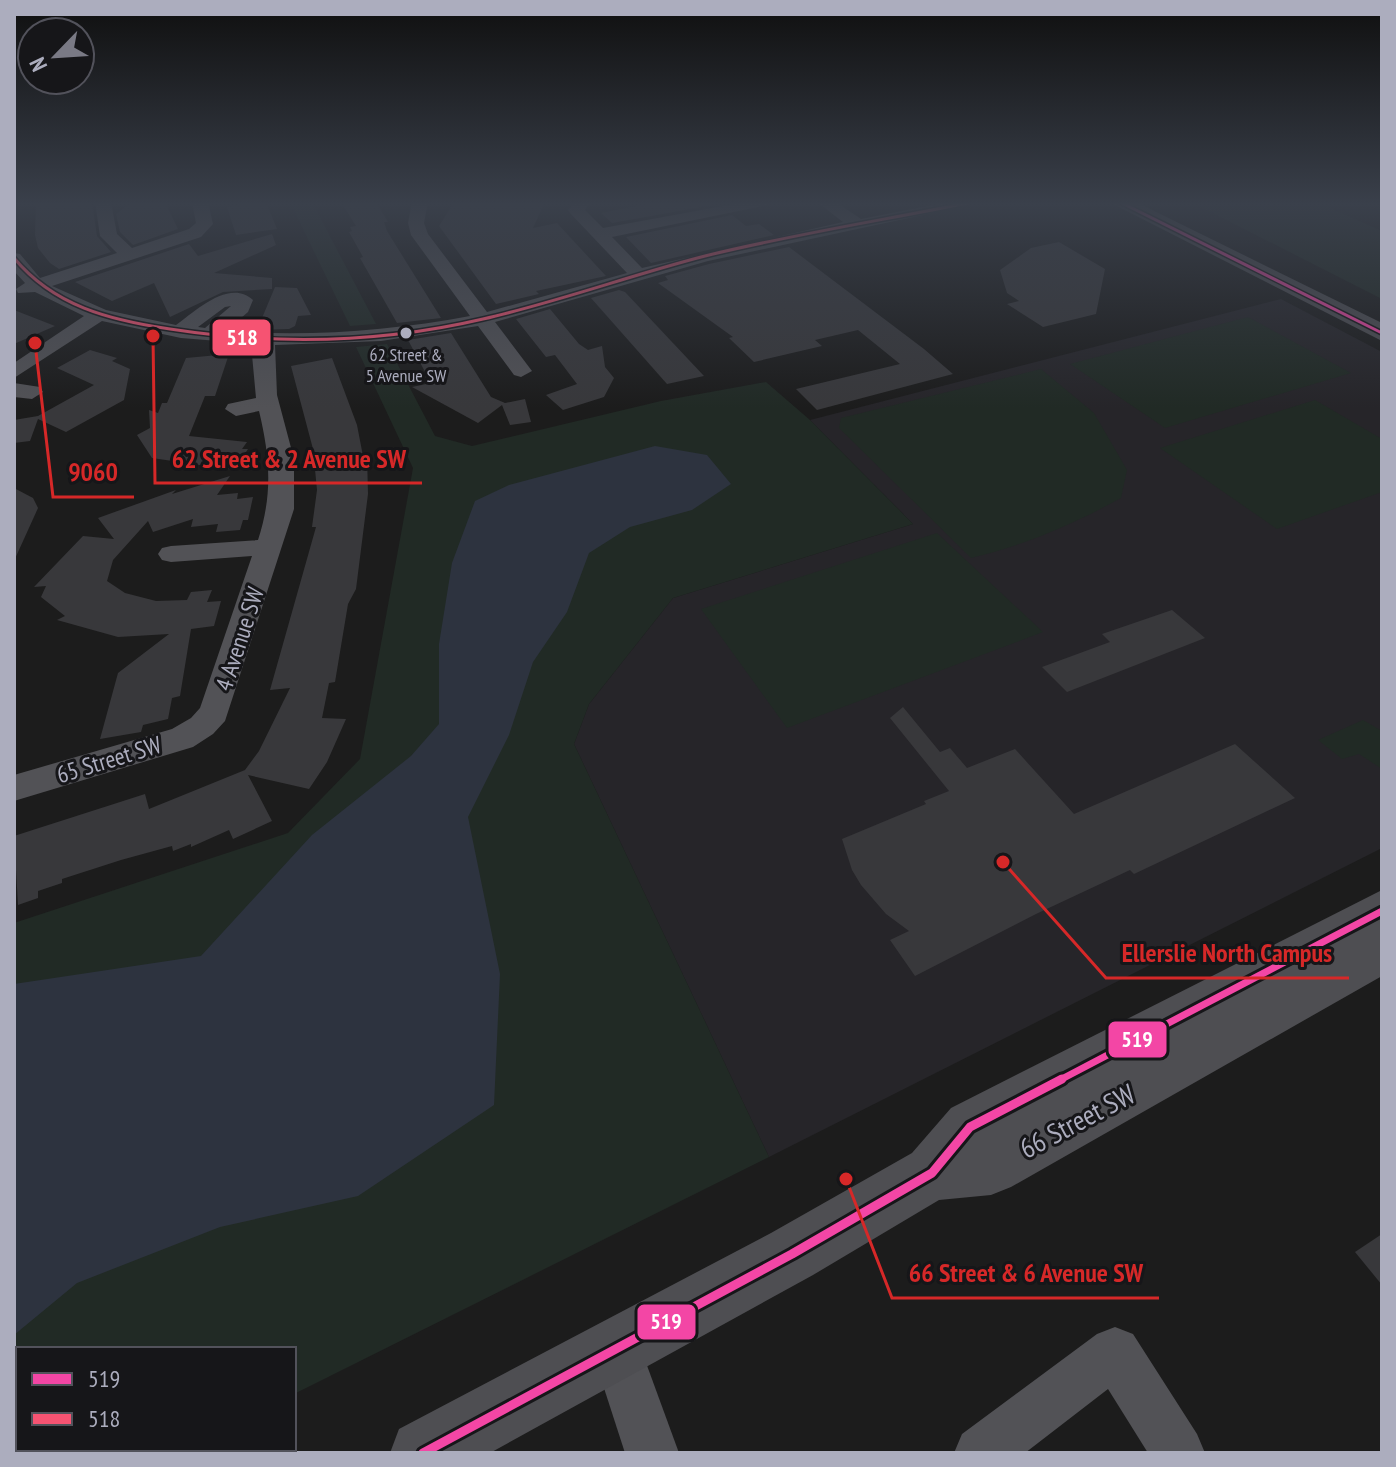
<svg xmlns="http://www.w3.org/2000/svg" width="1396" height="1467" font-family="'PT Sans Narrow',sans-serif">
<rect width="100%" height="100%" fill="#1c1c1c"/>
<path fill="#262529" d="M1281,299L1382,352V848L769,1157L574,744L589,704L673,598L913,524L810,420Z"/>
<g fill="#212a25">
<path d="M290,202H312L376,324L350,326Z"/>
<path d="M1191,202H1316L1382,231V299Z"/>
<path d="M1248,317L1351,373L1165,428L1070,364Z"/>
<path d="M387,344L435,436L472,446L661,401L766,382L810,420L913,524L673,598L589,704L574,744L769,1157L294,1394V1349H18V1449H184L176,1453H14V923L288,833L360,759L413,468L356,347Z"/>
<path d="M1041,369L1094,413L1127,470L1121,498C1072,525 1025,545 971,558L839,428L841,418Z"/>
<path d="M1315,400L1382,439V492L1277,529L1160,448Z"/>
<path d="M937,533L1043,632L787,728L701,609Z"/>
<path d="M1363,720L1382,731V769L1359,754L1342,759L1318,740Z"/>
</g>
<path fill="#2d333f" d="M655,446L707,455L731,484L692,510L630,527L589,553L567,612L533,662L509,735L468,817L500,974L494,1105L358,1196L220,1227L77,1283L14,1335V984L201,956L312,835L411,756L439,724V644L452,563L475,501L509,485Z"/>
<g fill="#38383b">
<path d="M36,202H92L97,236L111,252L59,269L50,263L38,248L35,235Z"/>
<path d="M132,202H165L178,229L133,245L120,232L116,214Z"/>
<path d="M249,202H266L277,229L236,235L227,207Z"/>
<path d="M341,202H376L388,222H384L387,231L441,318L397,323L360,258L363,257L349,232L352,231L350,227L356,226Z"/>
<path d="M454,202L544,204L533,228L557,223L606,276L536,291L539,294L496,304L439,226Z"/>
<path d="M656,202H716L718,204L612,223L601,213Z"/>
<path d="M732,215L746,226L759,224L774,235L651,263L626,237Z"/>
<path d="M272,234L276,245L214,273L272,278V289L223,292L170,317L154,283L112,301L75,282L189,244L198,256Z"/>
<path d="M1059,242L1105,269L1096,314L1043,327L1007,304L1019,301L1007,293L1000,270L1031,248Z"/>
<path d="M789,247L924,349L953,374L817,410L796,389L900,364L858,330L815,340L822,346L754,362L729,338L733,337L658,283L668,280L665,276L709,264Z"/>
<path d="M275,287L297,288L311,315L298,316L295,326L289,329L257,330Z"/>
<path d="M619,290L625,292L704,376L667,384L591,298Z"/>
<path d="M550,309L579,344L588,350L602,346L605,367L614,378L604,397L563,410L546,395L577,384L555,355L546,357L516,319Z"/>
<path d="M14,310L55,326L14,344Z"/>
<path d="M451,333L491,397L505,403L525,399L531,422L510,425L502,405L478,423L412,387L431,383L408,340Z"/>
<path d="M90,350L117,358L112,361L130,369L124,400L66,432L38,419L30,441L14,443V420L38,416L94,385L57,368Z"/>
<path d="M229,354L215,396H205L189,436L247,442L242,449H248L234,470L152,458L137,435L150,428L149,410L158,413L162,403H167L186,358Z"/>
<path d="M332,358L357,425L363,456L367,455L368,494L356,589L348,604L335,682L329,683L322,718L346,719L327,762L309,789L248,775L272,821L233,839L229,830L191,847V844L173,851L172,846L121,860L62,879V883L38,891V898L18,905L14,836L145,794L149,809L245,770L259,751L290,688L270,690L316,527H312L317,490L313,449L291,366Z"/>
<path d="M230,476L217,495L238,493L237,499L253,497L248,520H243L240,530L216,532L218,524L191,527L193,519L153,532L148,521L113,560L107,581L125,593L156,601L187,600L191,592L212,590L207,602L221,601L214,626L191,629L180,696L172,698L168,719L143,725L141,732L100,739L118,673L169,634L118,637L57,620L65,616L41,597L46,586L34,587L83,536L114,539L98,518L176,490L172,494Z"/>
<path d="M14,488L33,498L38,508L14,561Z"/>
<path d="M1172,610L1205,638L1067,692L1042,667L1110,642L1102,634Z"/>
<path d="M903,707L940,752L950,748L967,768L1015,749L1074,814L1235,744L1295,798L1134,874L1130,870L1036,914L915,976L890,940L909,931L886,914L861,885L852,870L842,839L926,804L924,801L949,791L890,718Z"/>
<path d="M1382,1234V1285L1355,1252Z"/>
</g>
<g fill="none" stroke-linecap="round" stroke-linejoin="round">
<g fill="#525256" fill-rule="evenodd">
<path d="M95,202H111L117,234L132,248L189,229L196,223L192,202H208L213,224L201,237L52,286L106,310L176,325C195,311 230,278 253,300L248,312L226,331C308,337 390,331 470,316L411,235L408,223L412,202H428L424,223L428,234L487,312L627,273L570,213L568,210L574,202H591L585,210L603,228L745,202H782L612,237L642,268L843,222L817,202H836L861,219L948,202H983L708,261L495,322L532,371L521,377L514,375L478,326L381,341L275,345L277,395L294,459V509L225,721L213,734L193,747L14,801V775L172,729L191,718L200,708L252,556L171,562L162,560L158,554L162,548L171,546L258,540C273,494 270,457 259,411L236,416L225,409L228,404L256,398L252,355L255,344L181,338L102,321L14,378V363L84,316L35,292L18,293L16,289L25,283L14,271V253L20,254L40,278L117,253L100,236ZM231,306L205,328L198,327L225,307Z"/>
<path d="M14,383L40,387L43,392L32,399L14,397Z"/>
<path d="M616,1323L634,1330L679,1453H625L591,1348L598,1330Z"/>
<path d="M1115,1327L1133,1334L1197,1434L1205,1453H1148L1108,1389L1025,1453H954L962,1434L1097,1334Z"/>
</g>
<g fill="#4e4e52" fill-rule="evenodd">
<path d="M1109,202H1136L1382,323V341Z"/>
<path d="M1382,890V976L1011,1187L991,1195L939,1200L813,1275L490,1453H390L399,1429L771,1233L912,1153L951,1108Z"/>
</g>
<g stroke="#161619" stroke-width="6">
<path id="bus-1-far2" d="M1120,202L1382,333"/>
</g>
<g stroke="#161619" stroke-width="13">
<path id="bus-1-far1" d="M1058,1081L1382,911"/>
</g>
<g stroke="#161619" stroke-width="15">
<path id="bus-1" d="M423,1453L792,1254L932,1173L970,1127L1062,1079"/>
</g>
<g stroke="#161619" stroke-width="6">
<path id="bus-2" d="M14,258C54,306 109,320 170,329C274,345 381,343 483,319C558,302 631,275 705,256C794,234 884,220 973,202"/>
</g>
<use href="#bus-1-far2" stroke="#f346a5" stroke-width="3"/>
<use href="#bus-1-far1" stroke="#f346a5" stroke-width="7"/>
<use href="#bus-1" stroke="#f346a5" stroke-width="9"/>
<use href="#bus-2" stroke="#f65372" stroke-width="3"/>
</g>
<linearGradient id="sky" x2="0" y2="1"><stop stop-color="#0f0f0f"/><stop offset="0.5" stop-color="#3a404b"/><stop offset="1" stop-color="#3a404b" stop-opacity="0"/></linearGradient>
<rect width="1396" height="408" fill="url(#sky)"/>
<circle fill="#acadbe" stroke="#161619" stroke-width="3" cx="406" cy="333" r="7"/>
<g text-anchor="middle" stroke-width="6" stroke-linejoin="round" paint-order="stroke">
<g font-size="18" fill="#acadbe" stroke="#161619">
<text x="406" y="361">62 Street &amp;<tspan x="406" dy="21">5 Avenue SW</tspan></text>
</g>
<g font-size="24" fill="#acadbe" stroke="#161619">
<text transform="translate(240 639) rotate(-72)" y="8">4 Avenue SW</text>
<text transform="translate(109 760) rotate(-17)" y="8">65 Street SW</text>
</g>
<g font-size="28" fill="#acadbe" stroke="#161619">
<text transform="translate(1077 1121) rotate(-28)" y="10">66 Street SW</text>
</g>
</g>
<path fill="none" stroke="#d62828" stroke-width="3" d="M153 336L155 483H422M35 343L53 497H134M1003 862L1106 978H1349M846 1179L892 1298H1159"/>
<g fill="#d62828" stroke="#161619" stroke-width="3">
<circle cx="153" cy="336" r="8"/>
<circle cx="35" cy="343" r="8"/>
<circle cx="1003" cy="862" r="8"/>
<circle cx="846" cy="1179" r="8"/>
</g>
<g font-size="26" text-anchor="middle" font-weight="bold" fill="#d62828" stroke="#161619" stroke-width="6" stroke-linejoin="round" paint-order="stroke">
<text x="289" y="468">62 Street &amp; 2 Avenue SW</text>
<text x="93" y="481">9060</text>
<text x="1227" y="962">Ellerslie North Campus</text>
<text x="1026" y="1282">66 Street &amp; 6 Avenue SW</text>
</g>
<g stroke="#161619" stroke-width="3">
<rect x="211" y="318" width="61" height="39" rx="8" fill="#f65372"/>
<rect x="1107" y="1020" width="61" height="39" rx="8" fill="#f346a5"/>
<rect x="636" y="1303" width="61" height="38" rx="8" fill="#f346a5"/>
</g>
<g font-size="22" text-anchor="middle" font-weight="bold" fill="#fff">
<text x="242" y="345">518</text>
<text x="1137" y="1047">519</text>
<text x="666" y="1329">519</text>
</g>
<rect width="1396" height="1467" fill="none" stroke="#acadbe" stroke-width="32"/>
<rect x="16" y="1347" width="280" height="104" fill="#161619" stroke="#52525b" stroke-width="2"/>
<rect x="32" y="1373" width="40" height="12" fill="#f346a5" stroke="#52525b" stroke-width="2"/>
<text x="88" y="1387" font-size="24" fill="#acadbe">519</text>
<rect x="32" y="1413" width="40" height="12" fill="#f65372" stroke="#52525b" stroke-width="2"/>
<text x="88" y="1427" font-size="24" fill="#acadbe">518</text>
<g transform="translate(56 56) rotate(245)"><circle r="38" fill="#161619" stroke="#52525b" stroke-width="2"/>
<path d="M0-6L14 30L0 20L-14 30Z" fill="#7a7a85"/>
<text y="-12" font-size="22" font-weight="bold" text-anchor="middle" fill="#acadbe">N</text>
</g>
</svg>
